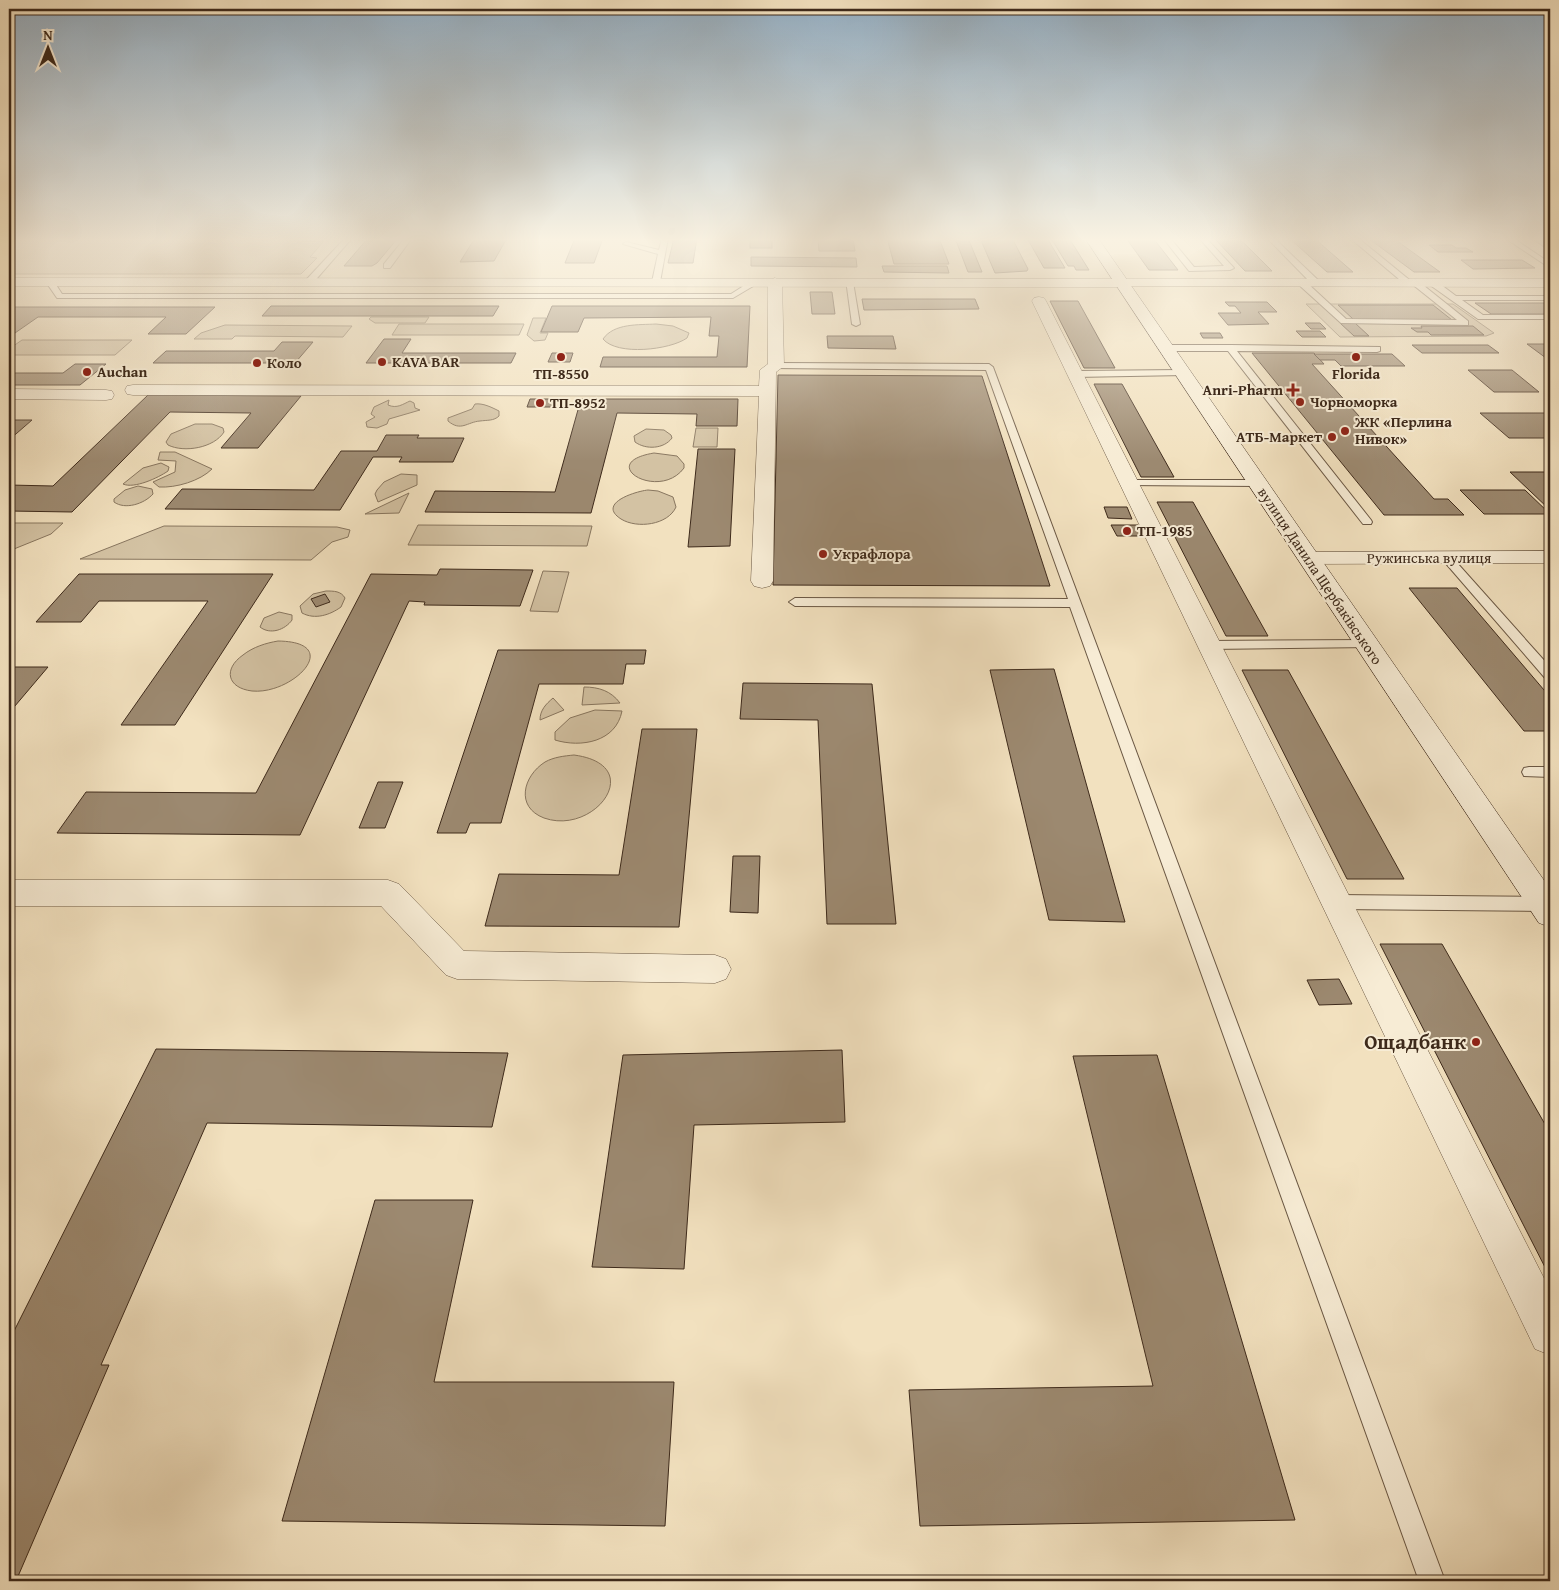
<svg xmlns="http://www.w3.org/2000/svg" width="1559" height="1590" font-family="'Gentium Book Plus',serif">
<rect width="100%" height="100%" fill="#f2e1bf"/>
<filter id="stains"><feTurbulence type="fractalNoise" baseFrequency=".004" numOctaves="4"/><feColorMatrix values="0 0 0 0 .2 0 0 0 0 .09 0 0 0 0 .02 0 0 0 .5 -.17"/></filter>
<radialGradient id="worn" r=".72"><stop offset=".6" stop-color="#630" stop-opacity="0"/><stop offset="1" stop-color="#630" stop-opacity=".3"/></radialGradient>
<g fill="#d3c2a3" stroke="#88765f">
<path d="M300,238L297,242L324,241L310,257L317,258L301,274H9V239Z"/>
<path d="M1306,304H1453L1494,333L1486,336L1340,337Z"/>
<path d="M371,317H429L425,323H375L369,319Z"/>
<path d="M533,318H546L540,333H548L545,340L534,341L527,335Z"/>
<path d="M399,324H524L519,335H392Z"/>
<path d="M656,324L673,326L689,333L687,338C670,350 617,356 603,339C614,323 639,325 656,324Z"/>
<path d="M225,325L352,326L343,337L235,336L232,339H194L201,333Z"/>
<path d="M22,340H132L115,355H9V349Z"/>
<path d="M389,400L388,405C397,409 403,404 410,401L414,403L415,408L420,410L389,419L387,424L377,428L367,427L366,422L375,417L371,414L374,407Z"/>
<path d="M475,404C483,403 491,407 499,411V416C494,421 487,420 480,421C467,422 461,432 448,421V418L472,409Z"/>
<path d="M195,424H212L223,428L224,432C214,448 184,453 168,445L166,442L171,434Z"/>
<path d="M696,428H718L717,447H693Z"/>
<path d="M646,429L664,430L671,435L672,438C664,449 646,450 635,442L634,436Z"/>
<path d="M160,452H175L212,469C200,481 176,488 159,487L153,482L175,472L176,461L158,460Z"/>
<path d="M654,453L677,456L684,464V468C659,502 594,463 654,453Z"/>
<path d="M161,463L169,467L168,471C158,478 134,489 123,484L143,468Z"/>
<path d="M401,474L417,475V485L378,502L375,494L377,490L384,482Z"/>
<path d="M138,486L152,489L153,494C144,504 125,510 114,502V499L125,490Z"/>
<path d="M648,490L658,491L673,497L676,507C668,525 637,529 621,519C596,503 637,491 648,490Z"/>
<path d="M409,493L399,513L365,514Z"/>
<path d="M9,523H63L51,534L9,551Z"/>
<path d="M418,525L592,526L587,546L408,545Z"/>
<path d="M164,526L337,527L350,530L348,537L332,542L311,560L80,559Z"/>
<path d="M543,571L569,572L558,612L530,611Z"/>
<path d="M326,591C334,591 341,591 345,598L341,607C330,615 315,620 302,613L300,606L313,594Z"/>
<path d="M279,612L292,615V620C285,630 270,635 260,627L264,618Z"/>
<path d="M278,641C345,642 293,695 252,691C227,688 223,669 243,655C253,647 266,643 278,641Z"/>
<path d="M584,687C599,687 611,691 620,703L582,705Z"/>
<path d="M553,698L564,710L540,720C540,710 546,704 553,698Z"/>
<path d="M595,710L622,711C616,742 581,748 555,740V732L570,718Z"/>
<path d="M574,755C648,765 595,836 544,818C515,807 523,776 545,762C554,757 564,756 574,755Z"/>
</g>
<g fill="#9c8970" stroke="#3e2a1b">
<path d="M398,238L377,263L372,266H344L368,238Z"/>
<path d="M475,238H507L494,261L460,262Z"/>
<path d="M575,238H603L594,263H565Z"/>
<path d="M674,238H697L693,263H668Z"/>
<rect x="750" y="238" width="22" height="10"/>
<path d="M818,238H853L855,251H819Z"/>
<path d="M887,238H939L949,264H894Z"/>
<path d="M955,238H968L982,272H968Z"/>
<path d="M980,238H1012L1028,269L1027,271L995,273Z"/>
<path d="M1027,238H1047L1065,268H1044Z"/>
<path d="M1051,238H1069L1089,270H1076L1074,266H1068Z"/>
<path d="M1126,238H1153L1178,270H1149Z"/>
<path d="M1214,238H1239L1272,271H1245Z"/>
<path d="M1289,238H1314L1353,272H1327Z"/>
<path d="M1368,238H1393L1440,272H1414Z"/>
<path d="M1531,238H1550V251L1535,241Z"/>
<path d="M1429,245H1452L1456,248H1466L1473,252H1438Z"/>
<path d="M751,257L856,258L857,267L751,266Z"/>
<path d="M1461,260H1522L1535,268L1473,269Z"/>
<path d="M882,266H947L949,273L884,272Z"/>
<path d="M810,292H832L835,314H812Z"/>
<path d="M862,299H975L979,309L864,310Z"/>
<path d="M1050,301H1078L1115,368H1084Z"/>
<path d="M1225,302H1267L1277,312H1258L1269,324L1228,325L1218,313H1241L1235,306H1229Z"/>
<path d="M1475,303H1550V314H1491Z"/>
<path d="M1338,305H1433L1452,320H1354Z"/>
<path d="M271,306H499L493,316H262Z"/>
<path d="M552,306H750L747,367H600L603,357H717L719,336H709L711,317L584,318L578,332H541Z"/>
<path d="M13,307H215L186,334H148L166,317H38L15,333H9V311Z"/>
<path d="M1305,323H1320L1326,329H1311Z"/>
<path d="M1340,323H1355L1369,336H1354Z"/>
<path d="M1421,326H1473L1484,335H1431L1428,332H1417L1411,328H1422Z"/>
<path d="M1296,331H1320L1326,337H1302Z"/>
<path d="M1200,333H1220L1223,338H1203Z"/>
<path d="M827,336H893L896,349L828,348Z"/>
<path d="M384,339H411L402,353H516L511,363H366Z"/>
<path d="M282,342H313L295,363H153L166,351H274Z"/>
<path d="M1527,344H1550V361Z"/>
<path d="M1412,345H1488L1499,353H1422Z"/>
<path d="M552,353H573L570,362H548Z"/>
<path d="M1252,353H1314L1324,364H1312L1434,499H1448L1464,515H1384Z"/>
<path d="M1314,354H1392L1405,366H1341L1335,360H1320Z"/>
<path d="M75,364H106L80,385H9V373H63Z"/>
<path d="M1468,370H1512L1539,392H1494Z"/>
<path d="M778,375L982,376L1050,586L773,585Z"/>
<path d="M1094,384H1122L1174,477H1141Z"/>
<path d="M148,395L301,396L258,448H221L251,413L170,412L72,512L9,511V485L53,486Z"/>
<path d="M530,399H554L551,407H527Z"/>
<path d="M581,399H738L737,426H696L697,414L617,413L591,513L425,512L435,491L555,492Z"/>
<path d="M1480,413H1550V438H1509Z"/>
<path d="M9,420H32L9,440Z"/>
<path d="M386,435H419L417,438H464L453,462H399L402,457H373L340,510L165,509L182,489L314,490L341,451H377Z"/>
<path d="M698,449H735L730,546L688,547Z"/>
<path d="M1510,472H1550V510Z"/>
<path d="M1460,490H1525L1550,514H1484Z"/>
<path d="M1157,502H1193L1268,636H1226Z"/>
<path d="M1104,507H1127L1132,519L1108,518Z"/>
<path d="M1111,525H1138L1144,536H1117Z"/>
<path d="M440,569L533,570L520,606L424,605L425,602L409,601L300,835L57,833L86,792L256,793L371,574L437,575Z"/>
<path d="M79,574H273L175,725H121L208,601H99L81,622H36Z"/>
<path d="M1409,588H1457L1550,697V731H1524Z"/>
<path d="M325,594L330,602L316,607L311,599Z"/>
<path d="M498,650H646L644,664H626L623,684H539L501,823H470L466,833H437Z"/>
<path d="M9,667H48L9,713Z"/>
<path d="M1054,669L1125,922L1049,920L990,670Z"/>
<path d="M1242,670H1288L1404,879H1347Z"/>
<path d="M743,683L872,684L896,924H827L818,720L740,719Z"/>
<path d="M642,729H697L679,927L485,926L499,874L619,875Z"/>
<path d="M378,782H403L385,828H359Z"/>
<path d="M733,856H760L758,913L730,912Z"/>
<path d="M1380,944H1442L1550,1133V1277Z"/>
<path d="M1339,979L1352,1004L1319,1005L1307,980Z"/>
<path d="M156,1049L508,1053L492,1127L207,1123L101,1365H109L16,1581H9V1341Z"/>
<path d="M842,1050L845,1122L694,1125L684,1269L592,1267L623,1055Z"/>
<path d="M1157,1055L1295,1520L920,1526L909,1390L1153,1386L1073,1056Z"/>
<path d="M375,1200H473L434,1382H674L665,1526L282,1521Z"/>
</g>
<g fill="none" stroke-linecap="round" stroke-linejoin="round">
<g stroke="#6b5844" stroke-width="2">
<g id="service">
<path d="M345,238H352L312,284H306V280Z"/>
<path d="M405,238H412L390,268H384V264Z"/>
<path d="M662,238H668L660,282L656,284L652,282L658,254L623,244L626,242L659,250Z"/>
<path d="M1163,238H1170L1194,267L1224,266L1199,238H1206L1234,268L1230,270L1189,271Z"/>
<path d="M1267,238H1274L1319,281V285H1313Z"/>
<path d="M1350,238H1358L1412,282L1418,281L1468,321V325L1341,323L1299,285V281H1305L1346,319L1457,320L1412,284L1406,285Z"/>
<path d="M1505,238H1513L1550,263V268Z"/>
<path d="M47,280H53L62,294H731L753,280L760,282L733,298H57L46,282Z"/>
<path d="M846,280L853,282L860,324L856,326L852,324Z"/>
<path d="M1430,281H1436L1456,296H1550V300H1462L1483,315H1550V319H1478L1430,285Z"/>
<path d="M1230,345L1380,347V351L1377,352L1237,351L1371,520L1372,522L1371,524H1363L1228,351H1165L1161,348L1165,345Z"/>
<path d="M776,363L989,364L993,367L1445,1581H1419L1070,607L795,606L789,602L795,598L1068,599L986,370L773,368L772,366Z"/>
<path d="M1182,370L1186,373L1185,375L1075,377L1071,374L1075,371Z"/>
<path d="M1128,480H1257L1262,483L1257,486L1124,485L1123,483L1124,481Z"/>
<path d="M1446,554L1450,555L1550,667V679L1545,678L1442,559L1440,557L1442,555Z"/>
<path d="M1367,640L1373,644L1372,647L1209,649L1203,645L1209,641Z"/>
<path d="M1529,767H1550V777L1524,776L1522,772L1524,768Z"/>
<path d="M1336,895L1543,897L1549,899V909L1543,911L1336,909L1330,907L1328,902L1330,897Z"/>
</g>
</g>
<g stroke="#6b5844" stroke-width="1">
<g id="minor">
<path d="M775,278L782,282L784,366L776,372L773,581L770,586L762,588L754,586L751,581L759,396L133,395L127,394L125,390L127,386L133,385L759,386L760,370L768,364V282Z"/>
<path d="M1121,279H1550V287L1116,286L1114,283Z"/>
<path d="M1039,297L1044,298L1046,301L1550,1290V1355L1535,1349L1032,301L1034,298Z"/>
<path d="M9,389L106,390L112,391L114,395L112,399L106,400L9,399Z"/>
<path d="M9,880H388L399,884L464,951L715,955L726,959L731,969L726,979L715,983L457,979L446,975L381,906H9Z"/>
</g>
</g>
<g stroke="#6b5844" stroke-width="1">
<g id="tertiary">
<path d="M9,278L1121,279L1128,283L1121,287L9,286Z"/>
<path d="M1550,551V563L1308,564L1301,562L1297,558L1301,554L1308,552Z"/>
</g>
</g>
<g stroke="#3e2a1b" stroke-width="1">
<path id="secondary" d="M1085,238H1098L1550,889V927L1539,923Z"/>
</g>
<use href="#service" fill="#f7ecd5" fill-rule="evenodd"/>
<use href="#minor" fill="#f7ecd5" fill-rule="evenodd"/>
<use href="#tertiary" fill="#f7ecd5" fill-rule="evenodd"/>
<use href="#secondary" fill="#f7ecd5" fill-rule="evenodd"/>
</g>
<linearGradient id="sky" x2="0" y2="1"><stop stop-color="#93adc1"/><stop offset="0.52" stop-color="#f9f2e2"/><stop offset="1" stop-color="#f9f2e2" stop-opacity="0"/></linearGradient>
<rect width="1559" height="461" fill="url(#sky)"/>
<g fill="#8f2418" stroke="#f7ecd5" stroke-width="2">
<circle cx="561" cy="357" r="5"/>
<circle cx="1356" cy="357" r="5"/>
<circle cx="382" cy="362" r="5"/>
<circle cx="257" cy="363" r="5"/>
<circle cx="87" cy="372" r="5"/>
<path d="M1290.5 382.5h5v5h5v5h-5v5h-5v-5h-5v-5h5z"/>
<circle cx="1300" cy="402" r="5"/>
<circle cx="540" cy="403" r="5"/>
<circle cx="1345" cy="431" r="5"/>
<circle cx="1332" cy="437" r="5"/>
<circle cx="1127" cy="531" r="5"/>
<circle cx="823" cy="554" r="5"/>
<circle cx="1476" cy="1042" r="5"/>
</g>
<g text-anchor="middle" stroke-width="4" stroke-linejoin="round" paint-order="stroke">
<g font-size="15" font-weight="bold" fill="#3e2a1b" stroke="#f7ecd5" text-anchor="start">
<text x="392" y="367">KAVA BAR</text>
<text x="267" y="368">Коло</text>
<text x="97" y="377">Auchan</text>
<text x="561" y="379" text-anchor="middle">ТП-8550</text>
<text x="1356" y="379" text-anchor="middle">Florida</text>
<text x="1283" y="395" text-anchor="end">Anri-Pharm</text>
<text x="1310" y="407">Чорноморка</text>
<text x="550" y="408">ТП-8952</text>
<text x="1355" y="427">ЖК «Перлина<tspan x="1355" dy="17">Нивок»</tspan></text>
<text x="1322" y="442" text-anchor="end">АТБ-Маркет</text>
<text x="1137" y="536">ТП-1985</text>
<text x="833" y="559">Украфлора</text>
</g>
<g font-size="15" fill="#3e2a1b" stroke="#f7ecd5">
<text x="1429" y="563">Ружинська вулиця</text>
<text transform="translate(1320 576) rotate(56)" y="5">вулиця Данила Щербаківського</text>
</g>
<g font-size="21" font-weight="bold" fill="#3e2a1b" stroke="#f7ecd5" text-anchor="end">
<text x="1466" y="1049">Ощадбанк</text>
</g>
</g>
<rect width="1559" height="1590" fill="none" stroke="#f2e1bf" stroke-width="30"/>
<rect x="10" y="10" width="1539" height="1570" fill="none" stroke="#3e2a1b" stroke-width="2.5"/>
<rect x="15" y="15" width="1529" height="1560" fill="none" stroke="#3e2a1b"/>
<g transform="translate(48 48)" stroke="#f7ecd5" stroke-width="4" paint-order="stroke">
<path d="M0-4L9 19L0 12L-9 19Z" fill="#3e2a1b"/>
<text y="-8" font-size="14" font-weight="bold" text-anchor="middle" fill="#3e2a1b">N</text>
</g>
<rect width="100%" height="100%" filter="url(#stains)"/>
<rect width="100%" height="100%" fill="url(#worn)"/>
</svg>
